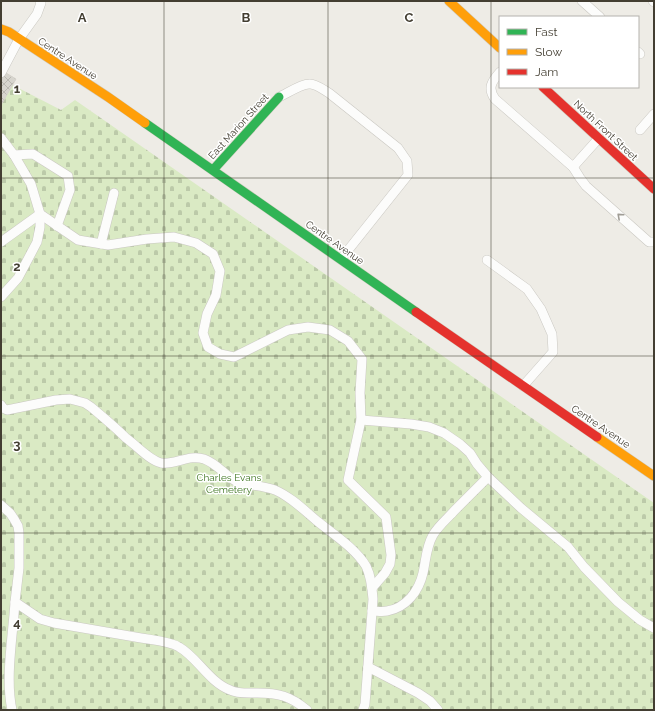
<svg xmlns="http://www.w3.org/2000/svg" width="655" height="711" font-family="Raleway,sans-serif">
<defs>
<pattern id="cemetery-stones" width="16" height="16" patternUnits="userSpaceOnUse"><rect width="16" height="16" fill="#daeac4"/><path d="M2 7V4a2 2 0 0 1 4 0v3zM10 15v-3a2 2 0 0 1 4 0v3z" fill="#bccaa9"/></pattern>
<pattern id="building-cross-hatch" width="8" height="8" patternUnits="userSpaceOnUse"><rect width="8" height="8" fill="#d7d5ce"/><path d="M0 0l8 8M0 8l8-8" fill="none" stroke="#bab8b1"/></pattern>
<filter id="shadow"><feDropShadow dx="-3.5" dy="3.5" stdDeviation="0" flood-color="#0004"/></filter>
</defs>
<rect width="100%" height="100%" fill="#eeece6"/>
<path fill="url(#cemetery-stones)" d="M1,79L61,110L75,100L654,503V710H1Z"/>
<path fill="url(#building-cross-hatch)" stroke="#d6d3cc" filter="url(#shadow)" d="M1,70L16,79L1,105Z"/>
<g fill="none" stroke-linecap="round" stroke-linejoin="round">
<g stroke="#cac8c2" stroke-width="10">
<g id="lane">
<path d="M582,1L600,17"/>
<path d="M653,1L654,2"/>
<path d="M638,52L640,54"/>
<path d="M500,72C492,81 487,88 495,99L573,167L599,138"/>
<path d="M1,73L19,39L37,14L41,3L40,1"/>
<path d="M279,97C286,94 301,84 309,84C315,83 324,90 329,93L398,148L407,161L408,175L341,259"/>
<path d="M640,130L654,114"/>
<path d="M1,138L14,155L31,184L40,214V227L37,242L18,278L1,297"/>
<path d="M14,155L33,154L68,176L70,190L57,226"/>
<path d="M573,167L580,178L586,186L649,242H654"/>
<path d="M1,242L40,214L78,240L108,245L147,239L174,237L196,243L213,254L220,271L216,295L207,314L203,333L208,347L220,354L234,357L288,330L308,327L330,330L348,341L362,359L360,393L361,420L348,480L386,517L391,555L390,564L385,573L372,588"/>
<path d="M101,244L114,193"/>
<path d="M487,260L527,289L541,309L552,334L553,352L523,386"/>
<path d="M1,405L3,408L7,410L56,400L70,399L85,403L91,407C103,417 115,427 126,438C136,445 149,460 161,463C176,465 189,454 204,459C218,464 226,477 239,483C251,485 264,486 275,490C291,497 304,510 317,521C333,534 355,548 366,566C371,576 372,587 373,599L365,704L363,710"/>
<path d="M361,420L411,424L429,427L444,433L460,444L470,453L477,464L488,477L521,508L568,547L584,567L618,602L640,620L654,628"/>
<path d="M1,505L10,513L14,519L18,526L19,533V568L15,602L40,619L54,623C83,628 112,633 141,638C152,640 169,641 179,647C197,657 209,682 230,690C238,694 248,693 257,693C279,693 290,696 307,710"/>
<path d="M372,611C377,611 382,612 387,611C406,608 419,591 423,573C426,560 426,547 433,535C439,525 448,518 455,510C466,499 477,488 488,477"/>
<path d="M368,667L418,693L430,701L438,710"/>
<path d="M12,710C5,678 13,635 15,602"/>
</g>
</g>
<g stroke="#cec9bc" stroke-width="10">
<g id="fast">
<path d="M145,123L416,312"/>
<path d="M213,170L279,97"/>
</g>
</g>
<g stroke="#cec9bc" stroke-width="10">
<g id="slow">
<path d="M449,1L500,48"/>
<path d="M1,29L9,32L108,97L145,123"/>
<path d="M597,437L654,476"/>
</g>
</g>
<g stroke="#cec9bc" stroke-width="10">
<g id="jam">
<path d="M543,87L654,189"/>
<path d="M416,312L597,437"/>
</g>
</g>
<use href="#lane" stroke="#fcfcfb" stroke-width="9"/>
<use href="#fast" stroke="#30b455" stroke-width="9"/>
<use href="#slow" stroke="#ff9f0a" stroke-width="9"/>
<use href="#jam" stroke="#e5322d" stroke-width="9"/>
</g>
<defs><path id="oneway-chevron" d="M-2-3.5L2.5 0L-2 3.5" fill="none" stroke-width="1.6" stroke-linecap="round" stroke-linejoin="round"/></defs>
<use stroke="#a09d96" href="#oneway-chevron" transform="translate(620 216) rotate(-138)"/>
<path fill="none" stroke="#433e32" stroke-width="1" stroke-opacity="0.55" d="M164,1V710M328,1V710M491,1V710M1,178H654M1,356H654M1,533H654"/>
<g text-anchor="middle" stroke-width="3" stroke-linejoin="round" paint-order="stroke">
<g font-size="10" fill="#433e32" stroke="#fff">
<text transform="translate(68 58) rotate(33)" y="4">Centre Avenue</text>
<text transform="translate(238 126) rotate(-48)" y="4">East Marion Street</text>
<text transform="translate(606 130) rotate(43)" y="4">North Front Street</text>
<text transform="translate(335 242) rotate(35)" y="4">Centre Avenue</text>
<text transform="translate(601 426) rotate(34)" y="4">Centre Avenue</text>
</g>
<g font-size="10" fill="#407724" stroke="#fff">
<text x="229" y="481">Charles Evans<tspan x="229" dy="12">Cemetery</tspan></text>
</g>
</g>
<g font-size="13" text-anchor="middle" font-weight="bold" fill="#433e32" stroke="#fff" stroke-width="3" stroke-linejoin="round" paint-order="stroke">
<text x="82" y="22">A</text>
<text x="246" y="22">B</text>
<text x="409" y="22">C</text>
<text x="17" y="93">1</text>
<text x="17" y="271">2</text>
<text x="17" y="449">3</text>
<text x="17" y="627">4</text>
</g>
<rect width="655" height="711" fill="none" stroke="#433e32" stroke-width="4"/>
<rect x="499" y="16" width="140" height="72" fill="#ffffff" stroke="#b4b2ad"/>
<rect x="507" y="29" width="20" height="6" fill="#30b455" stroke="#b4b2ad"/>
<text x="535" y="36" font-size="12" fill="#433e32">Fast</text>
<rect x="507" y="49" width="20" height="6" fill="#ff9f0a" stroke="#b4b2ad"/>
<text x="535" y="56" font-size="12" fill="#433e32">Slow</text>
<rect x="507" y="69" width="20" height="6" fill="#e5322d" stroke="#b4b2ad"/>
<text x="535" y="76" font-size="12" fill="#433e32">Jam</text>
</svg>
